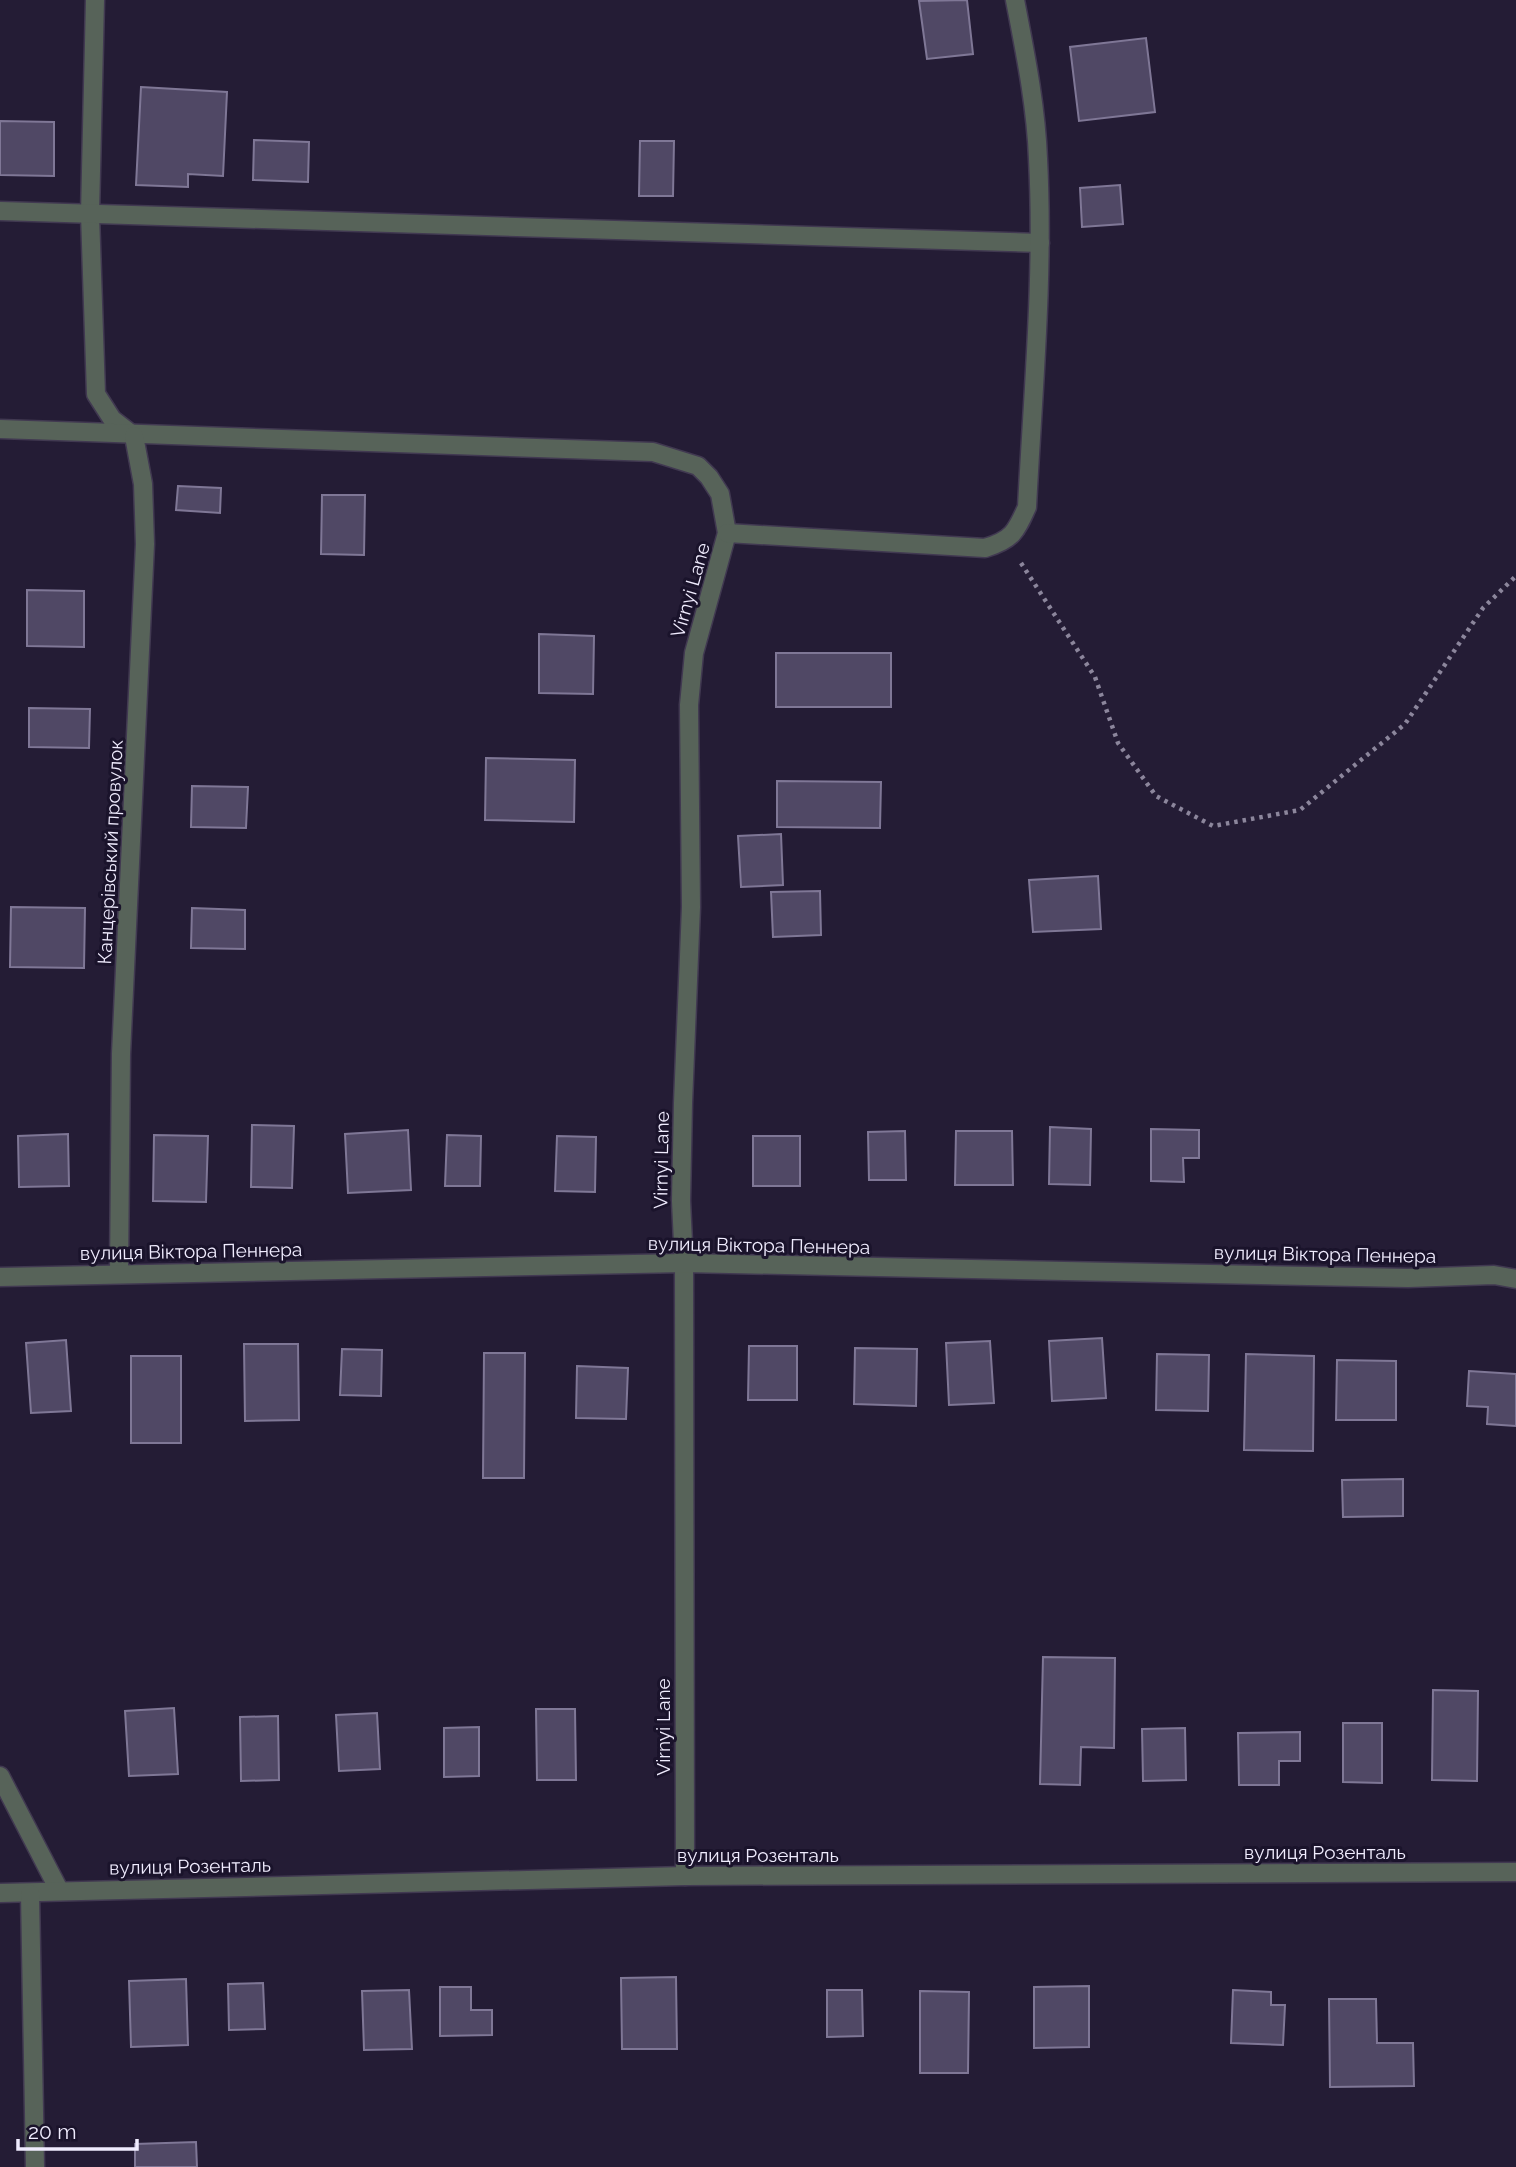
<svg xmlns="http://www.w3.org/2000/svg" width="1516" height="2167" font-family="Raleway,sans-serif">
<rect width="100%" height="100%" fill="#241c35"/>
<g fill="#504865" stroke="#7f7796" stroke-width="2">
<path d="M967,0L973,54L927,59L919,1Z"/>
<path d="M1146,38L1155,112L1079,121L1070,47Z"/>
<path d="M141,87L227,92L223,176L188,174V187L136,185Z"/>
<path d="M0,121L54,122V176L0,175Z"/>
<path d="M254,140L309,142L308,182L253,180Z"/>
<path d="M640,141H674L673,196H639Z"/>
<path d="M1120,185L1123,224L1082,227L1080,188Z"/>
<path d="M178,486L221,488L220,513L176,510Z"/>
<path d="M322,495H365L364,555L321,554Z"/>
<path d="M27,590L84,591V647L27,646Z"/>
<path d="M539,634L594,636L593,694L539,693Z"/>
<rect x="776" y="653" width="115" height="54"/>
<path d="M29,708L90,709L89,748L29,747Z"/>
<path d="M486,758L575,760L574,822L485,820Z"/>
<path d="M777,781L881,782L880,828L777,827Z"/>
<path d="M192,786L248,787L246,828L191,827Z"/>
<path d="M781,834L783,885L741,887L738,836Z"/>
<path d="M1098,876L1101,929L1033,932L1029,880Z"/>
<path d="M820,891L821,935L773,937L771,892Z"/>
<path d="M11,907L85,908L84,968L10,967Z"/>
<path d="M192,908L245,910V949L191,948Z"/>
<path d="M252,1125L294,1126L292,1188L251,1187Z"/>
<path d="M1050,1127L1091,1129L1090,1185L1049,1184Z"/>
<path d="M1151,1129L1199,1130V1158H1183L1184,1182L1151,1181Z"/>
<path d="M408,1130L411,1190L348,1193L345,1134Z"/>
<path d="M905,1131L906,1180H869L868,1132Z"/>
<path d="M956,1131H1012L1013,1185H955Z"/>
<path d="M68,1134L69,1186L19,1187L18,1136Z"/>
<path d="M154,1135L208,1136L206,1202L153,1201Z"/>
<path d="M447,1135L481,1136L480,1186H445Z"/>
<path d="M557,1136L596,1137L595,1192L555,1191Z"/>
<rect x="753" y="1136" width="47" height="50"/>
<path d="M1102,1338L1106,1398L1052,1401L1049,1341Z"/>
<path d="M66,1340L71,1411L31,1413L26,1343Z"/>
<path d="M990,1341L994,1403L949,1405L946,1343Z"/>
<path d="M244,1344H298L299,1420L245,1421Z"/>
<path d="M749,1346H797V1400H748Z"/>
<path d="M855,1348L917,1349L916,1406L854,1404Z"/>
<path d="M342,1349L382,1350L381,1396L340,1395Z"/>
<path d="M484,1353H525L524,1478H483Z"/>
<path d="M1157,1354L1209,1355L1208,1411L1156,1410Z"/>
<path d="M1246,1354L1314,1356L1313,1451L1244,1450Z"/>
<rect x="131" y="1356" width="50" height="87"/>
<path d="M1337,1360L1396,1361V1420H1336Z"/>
<path d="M577,1366L628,1368L626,1419L576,1418Z"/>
<path d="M1469,1371L1516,1374V1426L1487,1424L1488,1407L1467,1406Z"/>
<path d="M1403,1479V1516L1343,1517L1342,1480Z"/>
<path d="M1043,1657L1115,1658L1114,1748L1081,1747L1080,1785L1040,1784Z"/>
<path d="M1433,1690L1478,1691L1477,1781L1432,1780Z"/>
<path d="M174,1708L178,1774L129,1776L125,1711Z"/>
<path d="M536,1709H575L576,1780H537Z"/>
<path d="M377,1713L380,1769L339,1771L336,1715Z"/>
<path d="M278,1716L279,1780L241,1781L240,1717Z"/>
<path d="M1343,1723H1382V1783L1343,1782Z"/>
<path d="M479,1727V1776L444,1777V1728Z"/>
<path d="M1185,1728L1186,1780L1143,1781L1142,1729Z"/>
<path d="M1300,1732V1761H1279V1785H1239L1238,1733Z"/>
<path d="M676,1977L677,2049H622L621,1978Z"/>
<path d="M186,1979L188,2045L131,2047L129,1981Z"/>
<path d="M263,1983L265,2029L229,2030L228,1984Z"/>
<path d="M1089,1986V2047L1034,2048V1987Z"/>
<path d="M440,1987H471V2010H492V2035L440,2036Z"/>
<path d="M409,1990L412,2049L364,2050L362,1991Z"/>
<path d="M827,1990H862L863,2036L827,2037Z"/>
<path d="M1233,1990L1271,1992V2005H1285L1283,2045L1231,2043Z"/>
<path d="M920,1991L969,1992L968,2073H920Z"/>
<path d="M1329,1999H1376L1377,2043H1413L1414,2086L1330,2087Z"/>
<path d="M196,2142L197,2167H135V2144Z"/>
</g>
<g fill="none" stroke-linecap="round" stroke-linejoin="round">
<g stroke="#413951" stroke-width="21">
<g id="minor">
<path d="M95,0L90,214L96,394L112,419L134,436"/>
<path d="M0,211L1040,243"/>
<path d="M0,429L653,452L698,466L709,477L720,494L727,533L694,653L689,705L691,907L683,1103L681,1201L684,1263L685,1876"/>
<path d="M727,533L985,548C1012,540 1016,532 1027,507C1033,391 1044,274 1038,159C1036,105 1025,52 1015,0"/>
<path d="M119,1272L121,1054L145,544L143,484L134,436"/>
<path d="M0,1277L684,1263L1408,1278L1494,1275L1516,1279"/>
<path d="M0,1776L59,1890"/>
<path d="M0,1893L685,1876L1516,1872"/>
<path d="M30,1894L35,2167"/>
</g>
</g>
<path stroke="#8c869c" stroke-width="4.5" stroke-dasharray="3.5 5" stroke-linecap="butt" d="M1021,563L1095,677L1118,743L1156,796L1213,826L1300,810L1405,724L1483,608L1516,576"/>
<use href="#minor" stroke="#576359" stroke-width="18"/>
</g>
<g text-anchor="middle" stroke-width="6" stroke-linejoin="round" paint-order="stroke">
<g font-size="19" fill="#f0ecfe" stroke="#1a132b">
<text transform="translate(690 590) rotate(-74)" y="7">Virnyi Lane</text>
<text transform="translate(110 852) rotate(-87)" y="7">Канцерівський провулок</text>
<text transform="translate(661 1160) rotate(-89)" y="7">Virnyi Lane</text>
<text transform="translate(759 1245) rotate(1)" y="7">вулиця Віктора Пеннера</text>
<text transform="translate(191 1251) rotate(-1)" y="7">вулиця Віктора Пеннера</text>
<text transform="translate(1325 1254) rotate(1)" y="7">вулиця Віктора Пеннера</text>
<text transform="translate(663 1727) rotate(-90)" y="7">Virnyi Lane</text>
<text x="1325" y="1859">вулиця Розенталь</text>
<text x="758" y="1862">вулиця Розенталь</text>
<text transform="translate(190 1866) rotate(-1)" y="7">вулиця Розенталь</text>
</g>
</g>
<path d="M18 2139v10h119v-10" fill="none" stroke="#f0ecfe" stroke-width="3.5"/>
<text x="28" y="2139" font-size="21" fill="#f0ecfe" stroke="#1a132b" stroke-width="5" paint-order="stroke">20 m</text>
</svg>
